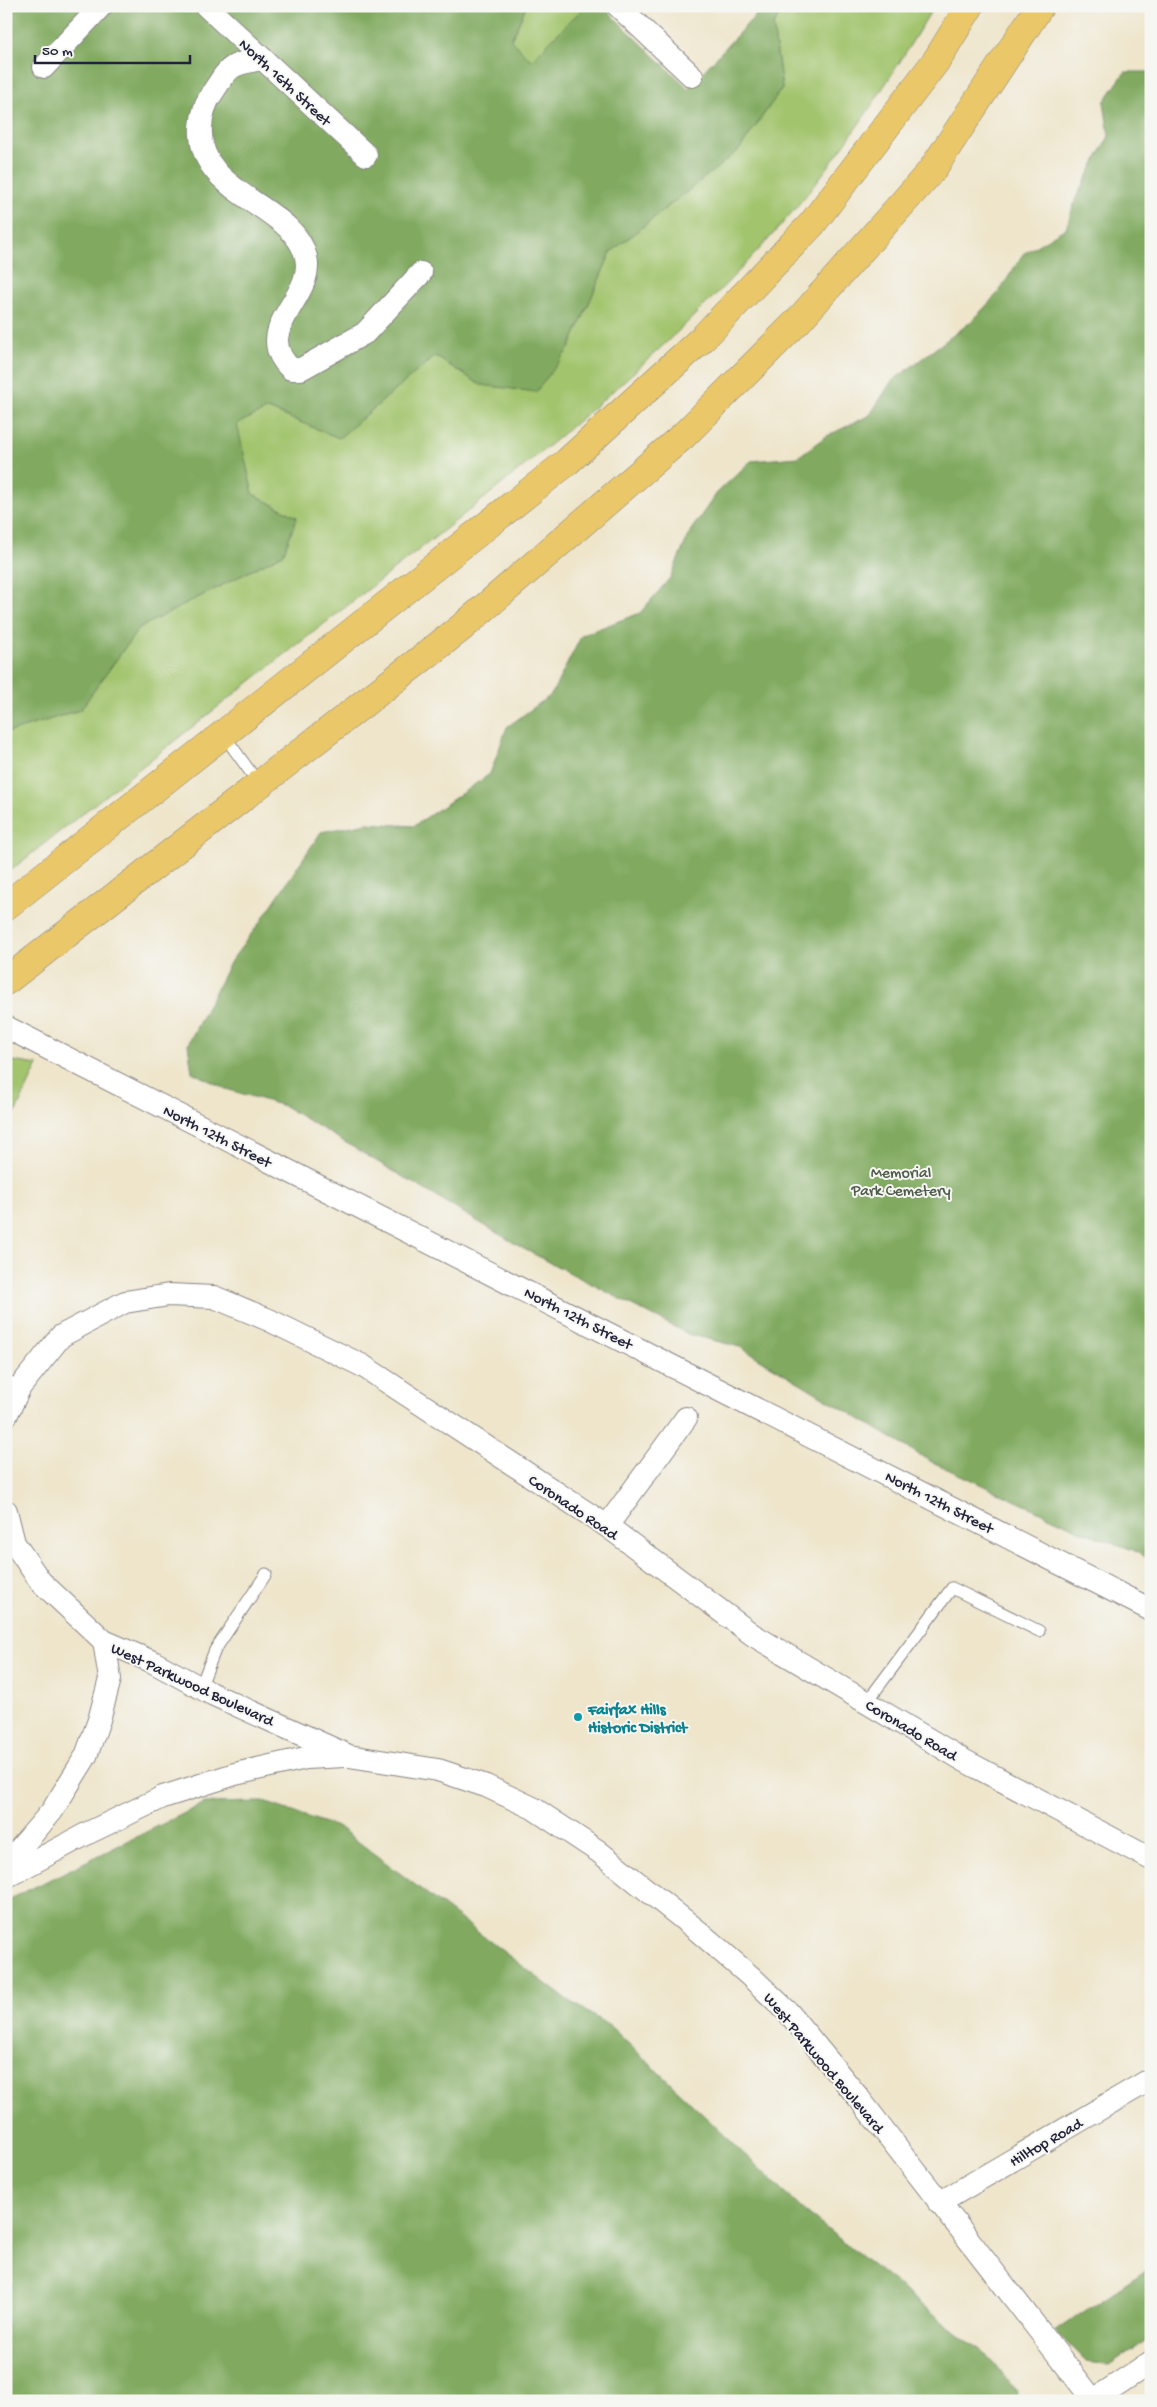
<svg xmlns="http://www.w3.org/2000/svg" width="1157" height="2407" font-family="'Gochi Hand',sans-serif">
<rect width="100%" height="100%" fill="#f6f6f2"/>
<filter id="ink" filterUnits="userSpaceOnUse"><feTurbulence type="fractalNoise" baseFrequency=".02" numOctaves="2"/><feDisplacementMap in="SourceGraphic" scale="10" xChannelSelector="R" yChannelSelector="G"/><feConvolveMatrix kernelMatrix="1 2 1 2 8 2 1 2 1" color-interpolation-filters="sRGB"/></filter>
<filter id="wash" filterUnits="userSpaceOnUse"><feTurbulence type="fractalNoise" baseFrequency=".0096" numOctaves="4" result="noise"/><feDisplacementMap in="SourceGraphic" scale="20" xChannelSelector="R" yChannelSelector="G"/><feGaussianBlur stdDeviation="1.12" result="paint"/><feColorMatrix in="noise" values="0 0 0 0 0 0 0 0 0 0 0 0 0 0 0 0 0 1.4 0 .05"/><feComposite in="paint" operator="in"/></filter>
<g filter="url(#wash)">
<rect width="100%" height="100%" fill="#eee5cb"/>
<g fill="#a2c46d" stroke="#627354">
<path d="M526,6H585L531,61L511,40Z"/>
<path d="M784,6H934C884,89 832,170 766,242C648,371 508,481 370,588C248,683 127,778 6,874V733L80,710L139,628L283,554L297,517L253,494L236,424L268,409L339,438L435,356L481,385L570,347L611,252L739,150L782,88L773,26Z"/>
<path d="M6,1060L38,1065L6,1132Z"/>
</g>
<g fill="#81aa60" stroke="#52664e">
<path d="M6,6H526L511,40L531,60L585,6H602L688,88L764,6H784L773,26L782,88L739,150L611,252L570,347L536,392L481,385L435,356L339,438L268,409L237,424L253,494L297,517L283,554L139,628L80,710L6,733Z"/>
<path d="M1125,72H1151V1560L1133,1550L1079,1530L928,1460L740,1347L688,1334L524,1249L284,1106L226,1089L192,1072L188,1044L231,961L261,921L321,832L367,823L414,826L490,774L507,727L551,695L582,635L640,613L670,578L691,530L717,493L751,461L798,457L825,437L870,415L891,382L972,321L999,292L1023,254L1066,228L1076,198L1109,136L1104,102Z"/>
<path d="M264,1802L340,1828L566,1999L611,2027L803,2210L994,2362L1017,2393L1015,2401H6V1901L205,1803Z"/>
<path d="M1151,2267V2337L1109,2365L1086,2362L1055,2331Z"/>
</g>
</g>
<g filter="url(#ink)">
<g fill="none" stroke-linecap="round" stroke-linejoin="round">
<g stroke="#888483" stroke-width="13">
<g id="lane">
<path d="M223,734L259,784"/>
<path d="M6,1380L20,1387"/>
<path d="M200,1688L215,1650L266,1574"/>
<path d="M867,1702L952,1588L1039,1631"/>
</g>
</g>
<g stroke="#888483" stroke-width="24">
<g id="street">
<path d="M206,6L366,155"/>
<path d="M618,6L692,76"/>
<path d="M263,59C227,65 230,66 211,95C204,105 202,115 201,127C196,195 294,204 306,257C316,298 249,329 291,369H301L365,333L421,273"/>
<path d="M44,67L101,6"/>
<path d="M6,1027L1151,1610"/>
<path d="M6,1416L20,1387L61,1336L125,1302L169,1295L214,1297L269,1320L363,1366L607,1526L753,1635L965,1761L1151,1859"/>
<path d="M6,1511L14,1543L40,1581L104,1641L153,1662L212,1694L349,1756L438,1770L486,1786L533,1808L598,1851L698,1931L750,1976L788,2012L858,2097L1093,2400"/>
<path d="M607,1526L686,1418"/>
<path d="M6,1865L52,1811L86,1756L99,1720L110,1679L104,1641"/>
<path d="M6,1877L88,1833L163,1797L235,1774L306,1758L345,1756"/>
<path d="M939,2203L1151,2079"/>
<path d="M1092,2401L1151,2362"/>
</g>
</g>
<g stroke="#888483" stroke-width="29">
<g id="highway">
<path d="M6,906L567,462L703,338L812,224L936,61L970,6"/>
<path d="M6,981L461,628L684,435L799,320L932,170L1040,6"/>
</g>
</g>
<use href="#lane" stroke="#fff" stroke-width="11"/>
<use href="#street" stroke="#fff" stroke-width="22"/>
<use href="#highway" stroke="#eac769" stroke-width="28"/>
</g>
</g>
<circle fill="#0f9aa8" stroke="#f6f6f2" stroke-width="2" cx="578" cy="1717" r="5"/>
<g text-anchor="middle" stroke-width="4" stroke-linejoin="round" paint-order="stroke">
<g font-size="16" fill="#22223b" stroke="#f6f6f2">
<text transform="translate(286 81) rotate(43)" y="6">North 16th Street</text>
<text transform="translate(218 1135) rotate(27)" y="6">North 12th Street</text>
<text transform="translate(579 1317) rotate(27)" y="6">North 12th Street</text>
<text transform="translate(940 1501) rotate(27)" y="6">North 12th Street</text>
<text transform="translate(574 1506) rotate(34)" y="6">Coronado Road</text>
<text transform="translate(193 1683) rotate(25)" y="6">West Parkwood Boulevard</text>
<text transform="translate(912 1729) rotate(31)" y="6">Coronado Road</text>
<text transform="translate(825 2062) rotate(50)" y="6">West Parkwood Boulevard</text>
<text transform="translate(1045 2141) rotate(-30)" y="6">Hilltop Road</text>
</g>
<g font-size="16" fill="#4f5b4c" stroke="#f6f6f2">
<text x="901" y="1177">Memorial<tspan x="901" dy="18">Park Cemetery</tspan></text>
</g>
<g font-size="16" font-weight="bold" fill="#0d838f" stroke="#f6f6f2" text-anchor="start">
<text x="588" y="1714">Fairfax Hills<tspan x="588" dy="18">Historic District</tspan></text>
</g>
</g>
<rect width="1157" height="2407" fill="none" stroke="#f6f6f2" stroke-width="25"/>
<path d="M35 55v8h155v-8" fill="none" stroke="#22223b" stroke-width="2.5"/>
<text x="42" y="55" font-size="15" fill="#22223b" stroke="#f6f6f2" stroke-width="4" paint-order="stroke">50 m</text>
</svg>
